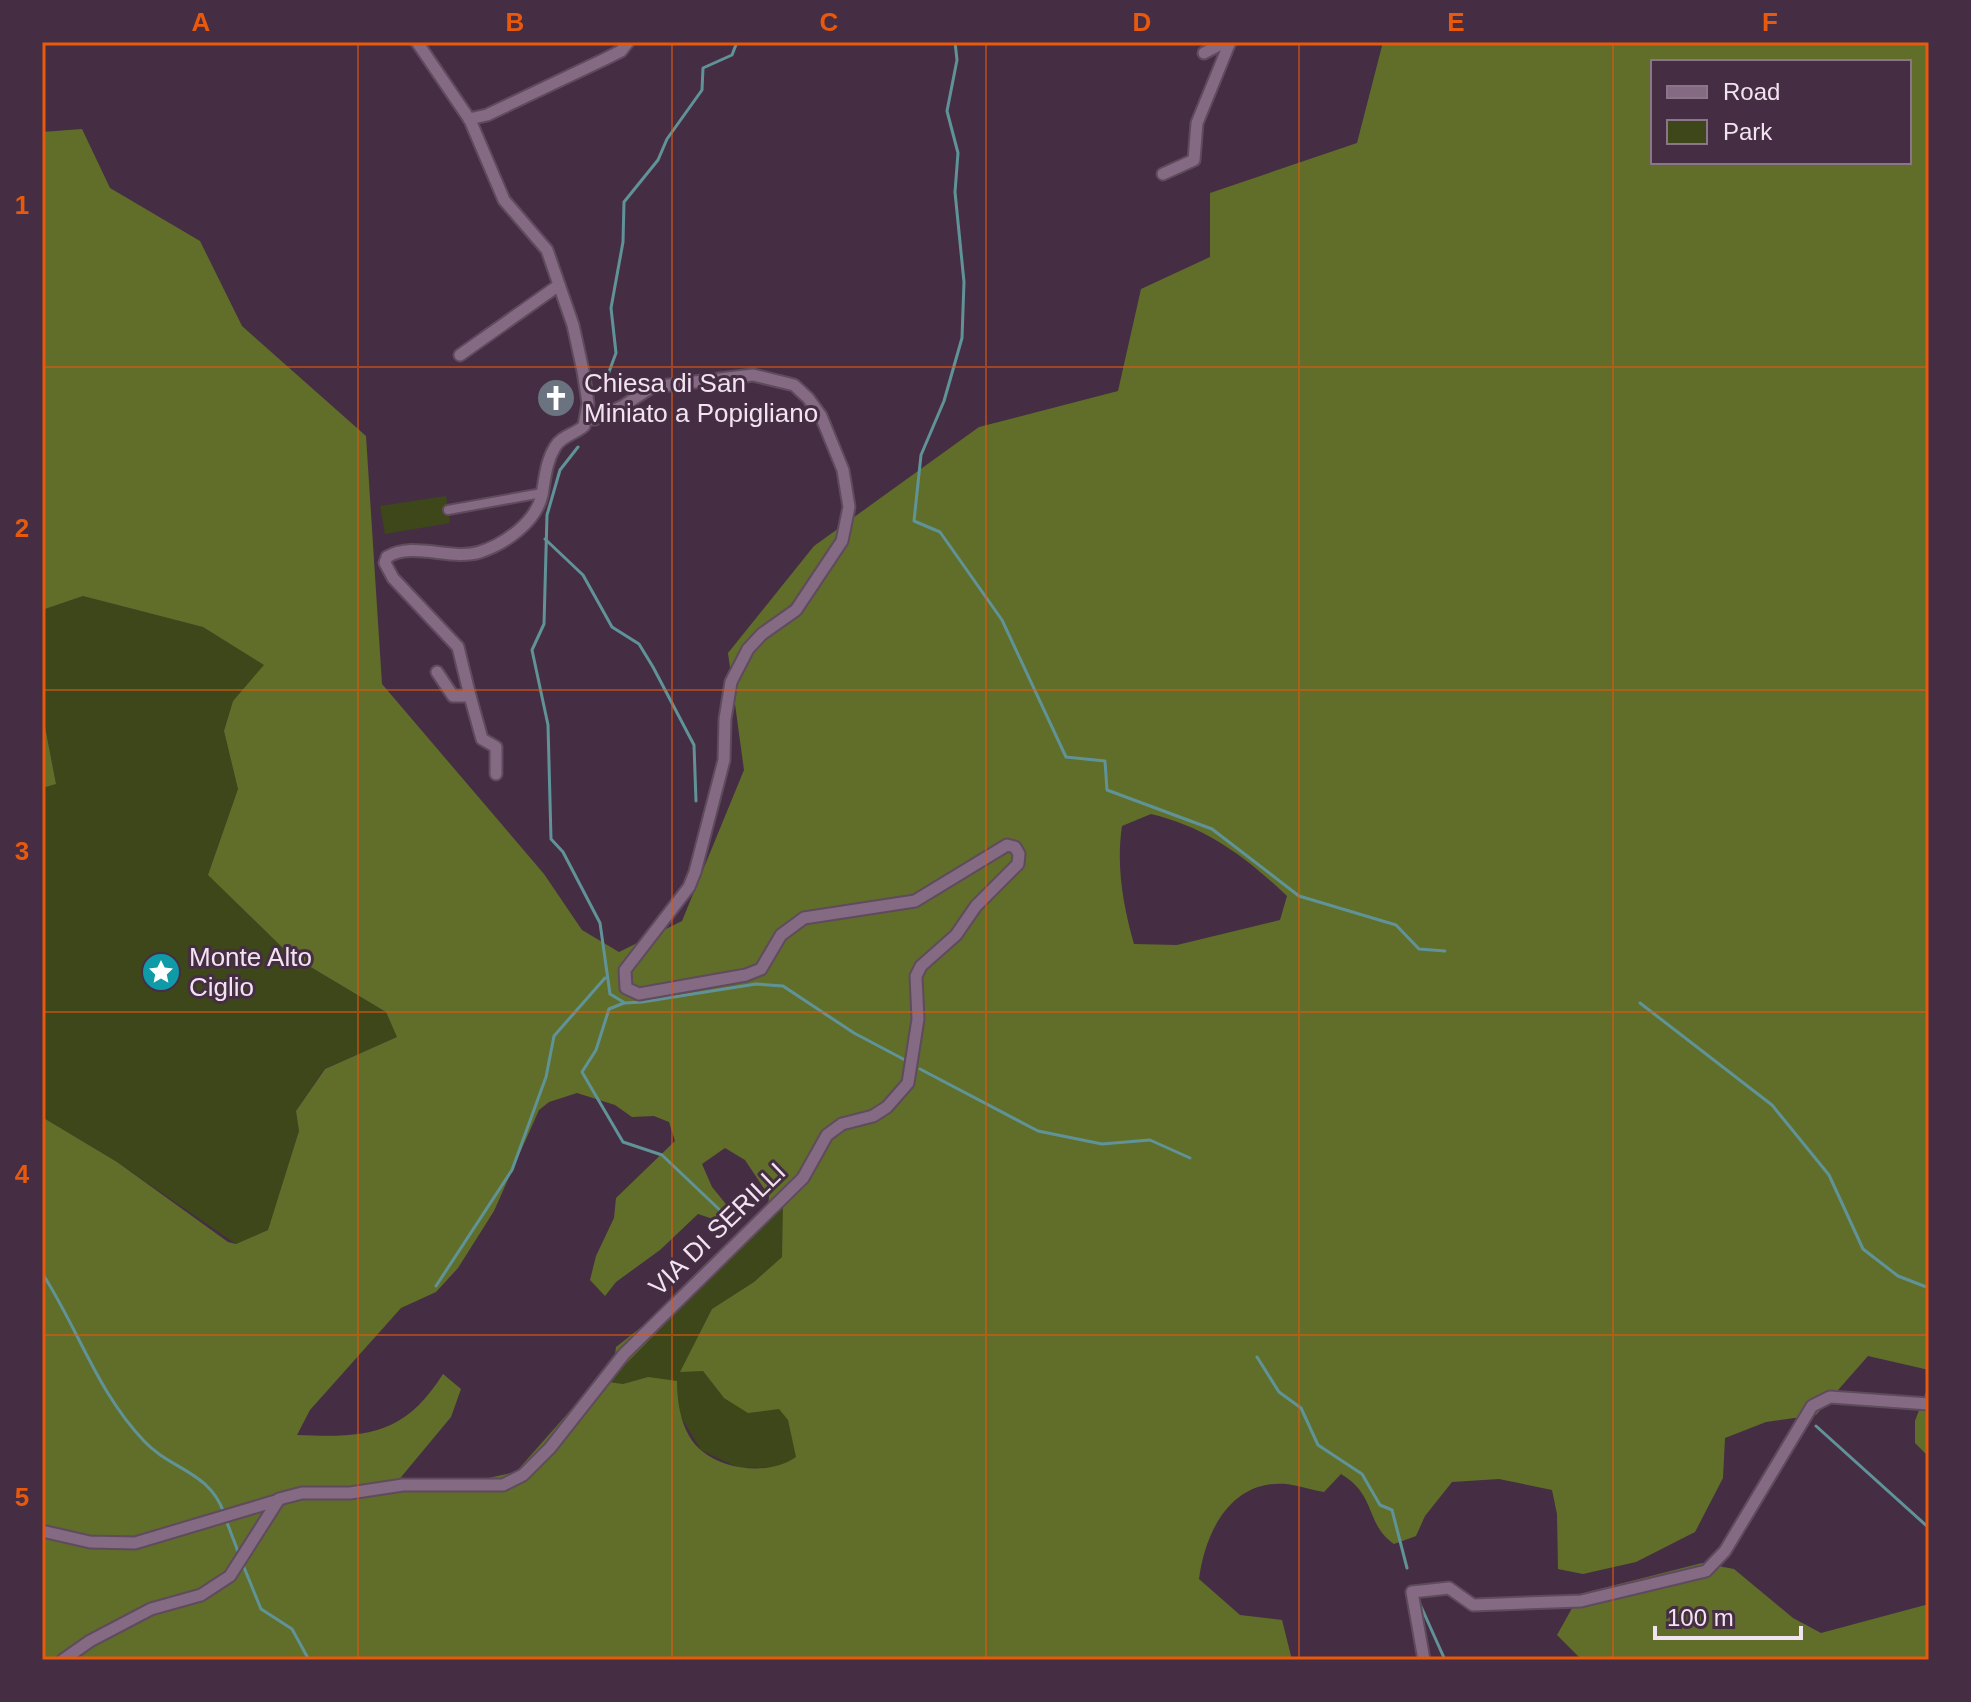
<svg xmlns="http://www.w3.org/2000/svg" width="1971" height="1702" font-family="Helvetica,sans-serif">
<rect width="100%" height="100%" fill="#452e43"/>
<g fill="#3e471a">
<path d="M446,496L450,523L385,534L380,506Z"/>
<path d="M83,596L203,627L265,665L233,701L224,731L238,789L208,875L289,954L386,1012L397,1037L324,1069L296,1111L299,1131L268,1230L236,1244L117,1162L42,1117V788L56,783L42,711V610Z"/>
<path d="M784,1203L782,1257L754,1282L712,1309L681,1371H703L724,1398L779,1408L788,1420L797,1457L783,1467L739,1468L701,1450L677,1410L648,1377L623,1384L607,1383Z"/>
</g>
<g fill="#616e2a" fill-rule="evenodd">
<path d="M1383,42H1929V1370L1868,1356L1816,1415L1766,1422L1725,1438L1723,1478L1695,1532L1636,1562L1583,1574L1558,1569L1557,1514L1552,1490L1499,1479L1452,1482L1425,1516L1416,1536L1394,1544C1365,1524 1377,1495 1341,1474L1324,1492C1312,1490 1300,1486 1287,1484C1231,1479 1205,1532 1199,1579L1240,1615L1282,1620L1292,1660H42V1117L117,1162L228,1242L236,1244L268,1230L299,1131L296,1111L325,1069L397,1037L386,1012L289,954L208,875L238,789L224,731L233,701L264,665L203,627L83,596L42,610V132L82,129L110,188L200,241L242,326L366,436L382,684L544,874L582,930L619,952L682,921L744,770L728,653L814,546L979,427L1118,391L1141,289L1210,257V193L1357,143ZM1653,62H1909V162H1653ZM1151,814C1206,827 1246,857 1287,896L1280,920L1177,945L1134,944C1123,905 1116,866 1122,826ZM577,1093L615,1105L632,1117L654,1116L669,1122L675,1141L616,1198L614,1218L596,1256L590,1280L605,1296L616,1282L660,1250L698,1214L716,1220L730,1209L712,1187L702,1164L725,1148L745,1160L769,1196L768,1207L644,1325L616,1347L614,1361L516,1472L484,1479L397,1482L451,1417L461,1389L443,1374C404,1436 365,1438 297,1435L310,1410L401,1308L436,1292L458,1268L494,1211L539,1110L549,1102ZM783,1204L782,1257L754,1282L712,1309L680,1372L703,1371L724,1398L748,1413L779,1409L788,1420L796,1457C771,1475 726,1471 702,1451C682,1435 677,1405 677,1381L648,1377L623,1384L608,1382Z"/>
<path d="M42,711L56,784L42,788Z"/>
<path d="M1929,1384V1457L1915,1443V1421Z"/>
<path d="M1702,1563L1734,1569L1793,1618L1821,1633L1929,1604V1660H1582L1557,1635L1580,1594Z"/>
</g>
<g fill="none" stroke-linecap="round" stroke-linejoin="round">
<g stroke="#609398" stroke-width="3">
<path d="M955,42L957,60L947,111L958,153L955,192L964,282L962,338L944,401L921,455L914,521L940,532L1002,620L1066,757L1105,761L1107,790L1212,829L1299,896L1396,925L1419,949L1445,951"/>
<path d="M603,388L616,353L611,308L623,242L624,202L658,160L667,139L702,90L703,68L732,55L737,42"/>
<path d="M578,447L560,470L547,515L544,624L532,650L548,725L551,839L563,852L600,923L610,994L625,1003L642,1002L756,984L783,986L854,1033L905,1060"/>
<path d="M545,539L583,575L612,627L639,644L653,667L694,745L696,801"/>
<path d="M624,1003L609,1009L596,1050L582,1072L623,1142L662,1155L724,1214"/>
<path d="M1640,1003L1772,1105L1829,1175L1863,1249L1898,1276L1929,1288"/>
<path d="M920,1069L1038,1131L1102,1144L1150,1140L1190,1158"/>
<path d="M42,1273C78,1328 97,1392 144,1441C171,1470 209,1471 224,1513"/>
<path d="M436,1286L512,1170L546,1077L554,1036L605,978"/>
<path d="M1257,1357L1279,1392L1301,1408L1318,1445L1362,1474L1380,1505L1392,1510L1407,1568"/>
<path d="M1816,1426L1929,1528"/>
<path d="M226,1520L239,1554"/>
<path d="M243,1565L261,1609L292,1629L309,1660"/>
<path d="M1419,1602L1445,1660"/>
</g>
<g stroke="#5f4b5d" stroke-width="12">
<path id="pedestrian" d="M448,510L542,493"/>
</g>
<g stroke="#5f4b5d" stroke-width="15">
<g id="minor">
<path d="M417,42L470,120L504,200L547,250L573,325L583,371L588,403L584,426C575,434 561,436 555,447C546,462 545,478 542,495C536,522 505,544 480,552C451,561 413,541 387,557L385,563L393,578L458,647L470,696H453L437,672"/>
<path d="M1204,53L1225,42"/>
<path d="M469,119L487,115L605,59L621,51L628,42"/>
<path d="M1163,174L1194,160L1197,123L1230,42"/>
<path d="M460,355L559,285"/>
<path d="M470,696L482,739L496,747V774"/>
<path d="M42,1531L90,1542L135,1543L279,1500"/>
<path d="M63,1660L90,1641L151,1609L201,1595L230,1576L279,1499L302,1493H350L403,1485H503L523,1475L550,1448L624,1354L803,1178L827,1135L842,1124L873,1116L887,1107L908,1083L918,1019L916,976L921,966L956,935L976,906L1018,864L1019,854L1015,847L1007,845L915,901L804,918L781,935L761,969L746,975L639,994L626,988L625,970L689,887L695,872L724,760L725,719L731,682L748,649L762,634L796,610L842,541L849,507L843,470L821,416L808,398L794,385L753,375L652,387L623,406L595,419H586"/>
<path d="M1424,1660L1412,1592L1449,1588L1473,1605L1581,1601L1706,1571L1725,1551L1812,1406L1830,1397L1929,1404"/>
</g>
</g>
<use href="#pedestrian" stroke="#846a82" stroke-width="8"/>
<use href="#minor" stroke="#846a82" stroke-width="11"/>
</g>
<path fill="none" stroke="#e8590c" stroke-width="2" stroke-opacity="0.55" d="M358,42V1660M672,42V1660M986,42V1660M1299,42V1660M1613,42V1660M42,367H1929M42,690H1929M42,1012H1929M42,1335H1929"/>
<defs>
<g id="church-disc" transform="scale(2)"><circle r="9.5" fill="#6b7280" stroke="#452e43"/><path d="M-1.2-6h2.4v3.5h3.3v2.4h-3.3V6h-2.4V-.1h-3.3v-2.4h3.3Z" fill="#fff"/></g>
<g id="sight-disc" transform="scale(2)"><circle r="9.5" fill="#0f9aa8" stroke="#452e43"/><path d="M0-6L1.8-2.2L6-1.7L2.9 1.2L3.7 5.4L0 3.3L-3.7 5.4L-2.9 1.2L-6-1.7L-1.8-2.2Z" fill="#fff"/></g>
</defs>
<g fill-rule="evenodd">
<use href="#church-disc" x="556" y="398"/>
<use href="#sight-disc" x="161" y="972"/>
</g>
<g text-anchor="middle" stroke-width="6" stroke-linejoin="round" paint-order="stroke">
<g font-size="26" fill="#f2e3f0" stroke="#452e43" text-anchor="start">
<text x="584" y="392">Chiesa di San<tspan x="584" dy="30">Miniato a Popigliano</tspan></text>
<text x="189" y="966">Monte Alto<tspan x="189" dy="30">Ciglio</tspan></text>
</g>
<g font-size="26" fill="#f2e3f0" stroke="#452e43">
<text transform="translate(717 1229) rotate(-44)" y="9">VIA DI SERILLI</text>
</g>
</g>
<rect width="1971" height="1702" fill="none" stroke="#452e43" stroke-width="88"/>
<rect x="1651" y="60" width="260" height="104" fill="#452e43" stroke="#8a7688" stroke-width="2"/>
<rect x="1667" y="86" width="40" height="12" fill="#846a82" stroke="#8a7688" stroke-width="2"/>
<text x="1723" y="100" font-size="24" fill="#f2e3f0">Road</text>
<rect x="1667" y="120" width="40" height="24" fill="#3e471a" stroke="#8a7688" stroke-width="2"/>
<text x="1723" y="140" font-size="24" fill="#f2e3f0">Park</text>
<path d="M1655 1626v12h146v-12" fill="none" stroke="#f2e3f0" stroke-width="4"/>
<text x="1667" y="1626" font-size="24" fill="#f2e3f0" stroke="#452e43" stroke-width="6" paint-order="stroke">100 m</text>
<rect x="44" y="44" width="1883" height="1614" fill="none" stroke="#e8590c" stroke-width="3"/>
<g font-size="26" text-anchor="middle" font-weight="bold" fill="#e8590c">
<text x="201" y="31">A</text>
<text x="515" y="31">B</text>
<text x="829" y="31">C</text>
<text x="1142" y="31">D</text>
<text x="1456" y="31">E</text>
<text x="1770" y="31">F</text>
<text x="22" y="214">1</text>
<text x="22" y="537">2</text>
<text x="22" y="860">3</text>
<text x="22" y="1183">4</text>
<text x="22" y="1506">5</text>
</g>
</svg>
